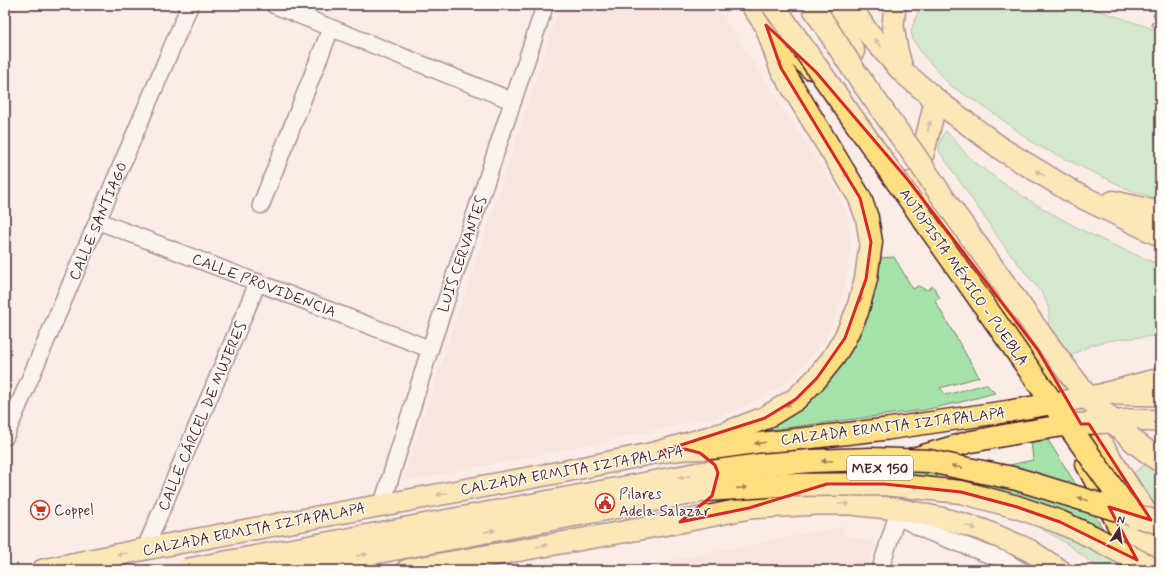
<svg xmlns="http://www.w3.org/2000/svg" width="1165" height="575" font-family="Mynerve,sans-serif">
<rect width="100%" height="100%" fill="#faede8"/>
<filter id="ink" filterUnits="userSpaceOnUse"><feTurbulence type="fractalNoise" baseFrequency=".025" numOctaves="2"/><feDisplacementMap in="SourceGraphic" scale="8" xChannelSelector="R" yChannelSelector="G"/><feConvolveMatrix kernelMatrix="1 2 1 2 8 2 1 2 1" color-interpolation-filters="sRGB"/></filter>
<g filter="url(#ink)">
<g fill="#f6dcd5">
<path d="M560,5H716L836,190L845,208L849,223L851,236V250L845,286L837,312L826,337L813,356L794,376L781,386L747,405L721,416L534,456L405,481L404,475L484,237Z"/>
<path d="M1157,9L1160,10V31L1151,29Z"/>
<path d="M845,526L843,535L876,543L867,570H621Z"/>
</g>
<g fill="#a4e2aa" stroke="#77806a">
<path d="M921,5H1082L1160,31V200L1132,191L1036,145L992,112L951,86L924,56L913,40L911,31L915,19Z"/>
<path d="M946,131C954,139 960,148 968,156C981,168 997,179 1012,189C1058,220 1108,244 1160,265V336C1130,338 1095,338 1070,357L1048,328L1049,321V310L1046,301L1041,292L1004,246L939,151C939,144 941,137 946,131Z"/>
<path d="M894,257L913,289L918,286L927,290L933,286L940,298L935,301L979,377L940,388L946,395L986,384L995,393L961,402L924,410L754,432L793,410L880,258Z"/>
<path d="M1048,440L1077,486L1128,570H1099C1069,541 1031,520 990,509C968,503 945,499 922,494L914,501L817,495L906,472L928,465L940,480L1033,460L1031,442Z"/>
<path d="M1160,452V514L1134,473Z"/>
</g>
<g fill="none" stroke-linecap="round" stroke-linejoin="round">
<g stroke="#4a1f2b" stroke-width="19">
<g id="minor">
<path d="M274,5L513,101"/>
<path d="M261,205L331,28"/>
<path d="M98,221L430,349"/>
<path d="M5,437L190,5"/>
<path d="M382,505L430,349L545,5"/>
<path d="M898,509L897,516L929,532L1003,560L1020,570"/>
<path d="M145,549L258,282"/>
<path d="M880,570L897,516"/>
</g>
</g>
<g stroke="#4a1f2b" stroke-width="24">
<g id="major">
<path d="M895,5L893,26L897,50L903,72"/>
<path d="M1117,394L1160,395"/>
<path d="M1131,420L1160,421"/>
<path d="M837,481L969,442L1012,434"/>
<path d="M43,570L145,549L561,472L659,452L685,449L720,448L887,429L1010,411"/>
<path d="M407,570L680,522L749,508L817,504H850L898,509L945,519L983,530L1029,550L1060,570"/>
</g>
</g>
<g stroke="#4a1f2b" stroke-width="25">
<g id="highway">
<path d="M752,5L766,25L811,68"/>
<path d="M827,5L853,51"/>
<path d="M850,5L865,29L903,72L936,100L1003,150L1074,193L1160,235"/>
<path d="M923,153L936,100"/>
<path d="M910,183L1038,350L1055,379"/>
<path d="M1113,202L1160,213"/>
<path d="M1052,363C1086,419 1119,476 1158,530"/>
<path d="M1105,394L1149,382L1160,380"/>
<path d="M659,452L726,433L765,418L796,399L817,378L833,358L845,338L857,312L866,279L871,242L867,218L860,198L781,68L767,28"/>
<path d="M1087,464L1142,570"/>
<path d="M1132,514L1160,563"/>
</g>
</g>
<use href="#minor" stroke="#fdfcf7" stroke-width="16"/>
<use href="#major" stroke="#fedf80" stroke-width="21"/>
<use href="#highway" stroke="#fedf80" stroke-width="22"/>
<g stroke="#4a1f2b" stroke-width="4.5">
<g id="rail">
<path d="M1155,15L1160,16"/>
<path d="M1153,24L1160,26"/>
</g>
</g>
<use href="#rail" stroke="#fdfcf7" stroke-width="3" stroke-dasharray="9" stroke-linecap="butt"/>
<g stroke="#4a1f2b" stroke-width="24" stroke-linecap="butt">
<g id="major-bridge">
<path d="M1010,411L1105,394"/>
<path d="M1012,434L1060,426L1131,420"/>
</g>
</g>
<g stroke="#4a1f2b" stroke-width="25" stroke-linecap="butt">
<g id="highway-bridge">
<path d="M773,5L1123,503L1135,517"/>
<path d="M812,5L855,72L915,156L946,202L1043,338L1088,398L1136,443L1160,461"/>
<path d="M186,570L697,474L760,465L811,461L871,459L929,461L1017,479L1160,523"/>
<path d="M282,570L707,490L782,485L884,484L961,492L1017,507L1060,522L1091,536L1155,570"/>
</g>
</g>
<use href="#major-bridge" stroke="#fedf80" stroke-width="21"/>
<use href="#highway-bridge" stroke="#fedf80" stroke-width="22"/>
</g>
<defs><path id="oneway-solid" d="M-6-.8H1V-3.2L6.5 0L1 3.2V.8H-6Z"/></defs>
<g fill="#a47f56">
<use href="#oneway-solid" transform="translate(878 43) rotate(-131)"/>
<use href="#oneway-solid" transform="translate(779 62) rotate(70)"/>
<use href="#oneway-solid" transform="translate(929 126) rotate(-76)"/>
<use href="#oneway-solid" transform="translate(845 173) rotate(59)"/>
<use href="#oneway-solid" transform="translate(1040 173) rotate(-149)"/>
<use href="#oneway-solid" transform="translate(861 297) rotate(106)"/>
<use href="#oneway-solid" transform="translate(790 403) rotate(148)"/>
<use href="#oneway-solid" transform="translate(760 443) rotate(173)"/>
<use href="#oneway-solid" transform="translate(827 461) rotate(178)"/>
<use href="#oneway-solid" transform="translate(957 467) rotate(-169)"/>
<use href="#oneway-solid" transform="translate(684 477) rotate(169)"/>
<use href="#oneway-solid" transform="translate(913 487) rotate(5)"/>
<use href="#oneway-solid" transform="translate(742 488) rotate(-4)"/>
<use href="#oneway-solid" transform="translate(442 494) rotate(170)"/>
<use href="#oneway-solid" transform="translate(1083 499) rotate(-163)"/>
<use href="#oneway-solid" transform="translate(844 504) rotate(1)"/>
<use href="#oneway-solid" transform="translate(971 527) rotate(17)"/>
<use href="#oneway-solid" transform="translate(490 531) rotate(-11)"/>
<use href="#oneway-solid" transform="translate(542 546) rotate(-10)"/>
<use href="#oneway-solid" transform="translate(122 554) rotate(168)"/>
<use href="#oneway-solid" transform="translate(362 555) rotate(-11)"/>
</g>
</g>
<path d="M0 0H1165V575H0ZM766,25L816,72L908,180L1038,350L1081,424H1089L1151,520L1109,507L1137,560L1060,522L1017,507L961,492L884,484H827L749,508L680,522L712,496L718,473L715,465L700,453L685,449L659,452L765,418L796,399L817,378L845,338L866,279L871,242L860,198L781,68Z" fill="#faede8" fill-opacity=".55" fill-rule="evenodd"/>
<path fill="none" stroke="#d62828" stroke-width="3" stroke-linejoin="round" d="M766,25L816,72L908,180L1038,350L1081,424H1089L1151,520L1109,507L1137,560L1060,522L1017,507L961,492L884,484H827L749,508L680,522L712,496L718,473L715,465L700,453L685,449L659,452L765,418L796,399L817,378L845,338L866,279L871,242L860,198L781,68Z"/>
<defs>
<g id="civic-ring" transform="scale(1)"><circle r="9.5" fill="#fdfcf7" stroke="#c8321e" stroke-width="1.5"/><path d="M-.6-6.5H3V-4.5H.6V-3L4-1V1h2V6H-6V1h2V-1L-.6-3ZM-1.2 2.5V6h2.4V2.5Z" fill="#c8321e"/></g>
<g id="supermarket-ring" transform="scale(1)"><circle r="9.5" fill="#fdfcf7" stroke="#c8321e" stroke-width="1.5"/><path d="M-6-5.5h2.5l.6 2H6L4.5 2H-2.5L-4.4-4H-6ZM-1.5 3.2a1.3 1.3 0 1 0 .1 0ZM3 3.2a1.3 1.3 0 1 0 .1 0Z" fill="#c8321e"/></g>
</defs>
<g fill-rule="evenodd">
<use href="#civic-ring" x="605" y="503"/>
<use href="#supermarket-ring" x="40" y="510"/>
</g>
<g text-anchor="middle" stroke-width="3" stroke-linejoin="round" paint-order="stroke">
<rect fill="#fdfcf7" stroke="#806168" stroke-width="1" x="847" y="456" width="66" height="24" rx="3"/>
<g font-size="14" font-weight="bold" fill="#4a1f2b">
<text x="880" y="473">MEX 150</text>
</g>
<g font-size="15" fill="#4a1f2b" stroke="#fdfcf7">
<text transform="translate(98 221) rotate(-67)" y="5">CALLE SANTIAGO</text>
<text transform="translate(462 254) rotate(-71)" y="5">LUIS CERVANTES</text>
<text transform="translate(964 277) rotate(55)" y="5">AUTOPISTA MÉXICO - PUEBLA</text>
<text transform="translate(264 285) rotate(21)" y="5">CALLE PROVIDENCIA</text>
<text transform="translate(202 416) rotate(-67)" y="5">CALLE CÁRCEL DE MUJERES</text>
<text transform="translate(893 426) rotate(-7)" y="5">CALZADA ERMITA IZTAPALAPA</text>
<text transform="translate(572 470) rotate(-10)" y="5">CALZADA ERMITA IZTAPALAPA</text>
<text transform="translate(254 529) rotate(-11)" y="5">CALZADA ERMITA IZTAPALAPA</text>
</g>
<g font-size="15" fill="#4a1f2b" stroke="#fdfcf7" text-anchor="start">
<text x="619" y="499">Pilares<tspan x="619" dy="17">Adela Salazar</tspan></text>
<text x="54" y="515">Coppel</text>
</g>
</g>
<rect width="1165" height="575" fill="none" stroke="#fdfcf7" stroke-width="20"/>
<rect x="10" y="10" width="1145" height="555" fill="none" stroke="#4a1f2b" stroke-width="1.5" filter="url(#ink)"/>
<g transform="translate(1119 529) rotate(12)" stroke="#fdfcf7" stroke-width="3" paint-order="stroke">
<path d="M0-3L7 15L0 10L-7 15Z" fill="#4a1f2b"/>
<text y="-6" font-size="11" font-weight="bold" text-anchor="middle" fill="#4a1f2b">N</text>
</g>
</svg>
